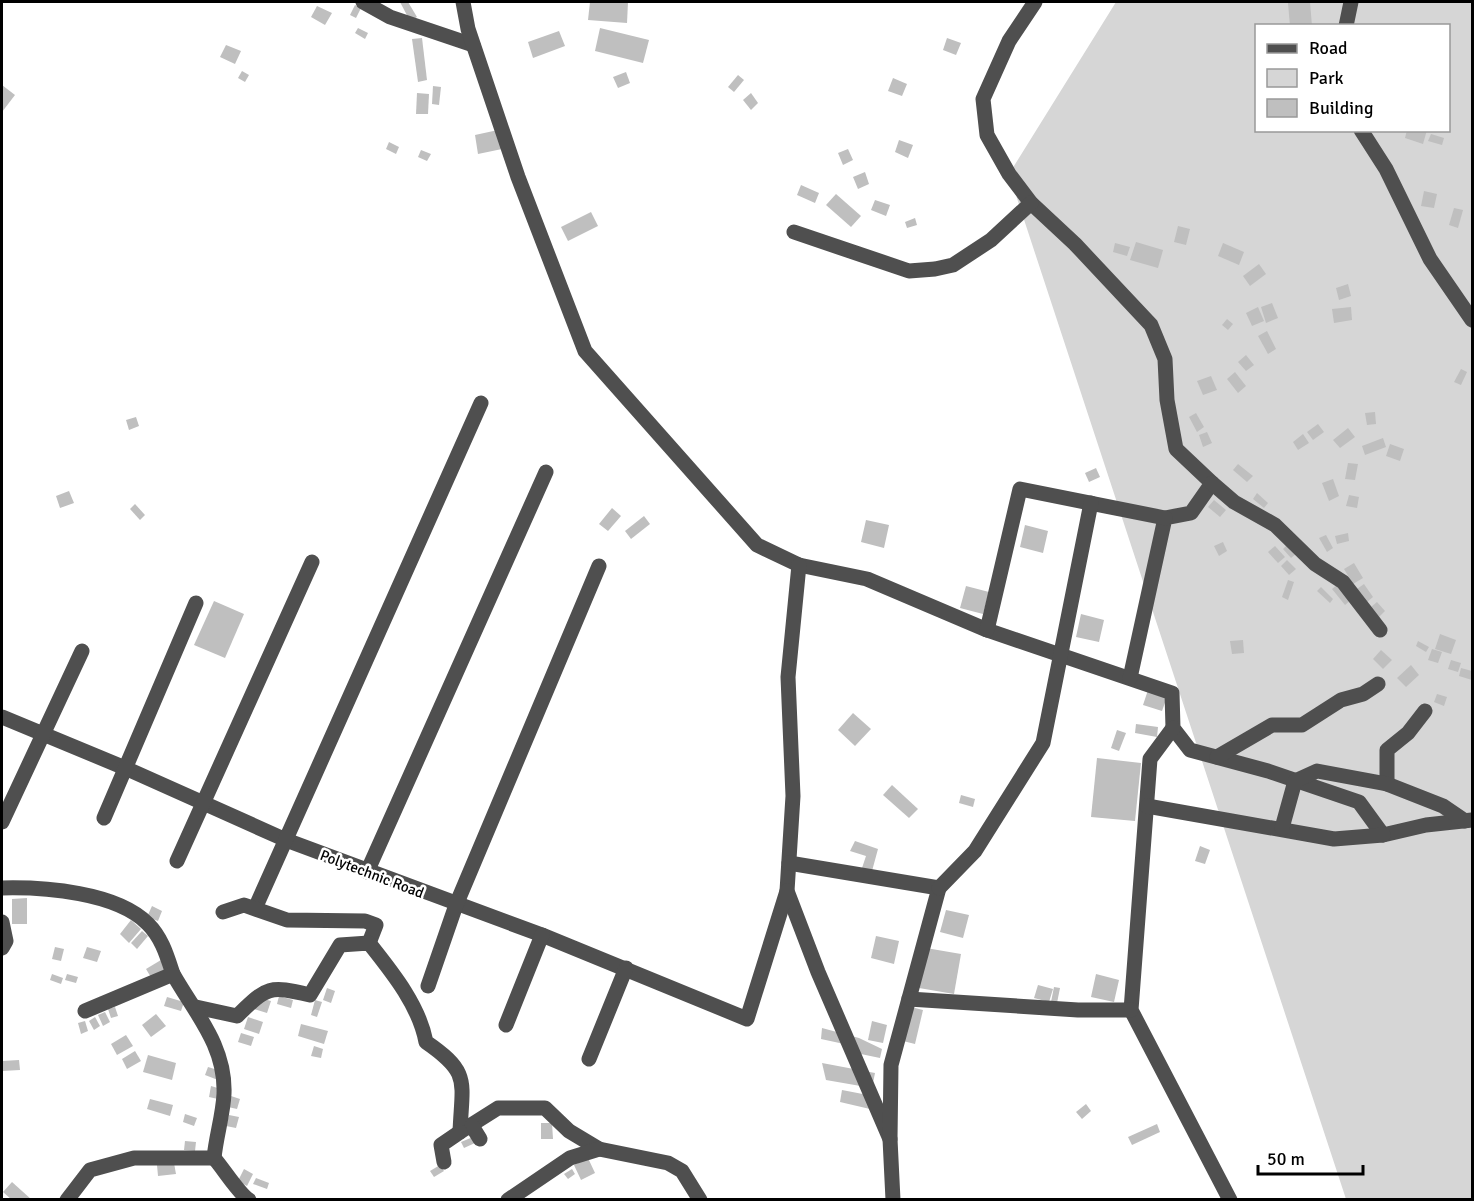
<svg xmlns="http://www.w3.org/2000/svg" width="1474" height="1201" font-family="Signika,sans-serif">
<rect width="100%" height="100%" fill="#fff"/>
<path fill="#d6d6d6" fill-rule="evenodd" d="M1116,2H1472V1199H1346L1009,174ZM1256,26H1448V130H1256Z"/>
<g fill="#bfbfbf">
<path d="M400,2H408L417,17L410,21Z"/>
<path d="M590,2H628L627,23L588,20Z"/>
<path d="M1310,2L1312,26H1290L1288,3Z"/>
<path d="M355,5L361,8L356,18L350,15Z"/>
<path d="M317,6L332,13L325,25L311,17Z"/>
<path d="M358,28L368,33L365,39L355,33Z"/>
<path d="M600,28L649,40L643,63L595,51Z"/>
<path d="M559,31L565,46L533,58L528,42Z"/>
<path d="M422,38L427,80L418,82L412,39Z"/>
<path d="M947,38L961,43L956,55L943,50Z"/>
<path d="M226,45L241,51L235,64L220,57Z"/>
<path d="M242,71L249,75L245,82L238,78Z"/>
<path d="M626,72L630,83L618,88L613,77Z"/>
<path d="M738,75L744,80L734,92L728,87Z"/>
<path d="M893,78L907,84L902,96L888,91Z"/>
<path d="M2,85L15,95L2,112Z"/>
<path d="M433,86L441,87L439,105L432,104Z"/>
<path d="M417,93L429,94L428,114H416Z"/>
<path d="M751,93L758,103L751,110L743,100Z"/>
<path d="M498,130L502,149L478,154L475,135Z"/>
<path d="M1407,130H1427L1423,144L1405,138Z"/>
<path d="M1431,134L1444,138L1442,145L1428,141Z"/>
<path d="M899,140L913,145L908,158L895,152Z"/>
<path d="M389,142L399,147L396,154L386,149Z"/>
<path d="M848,149L853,160L843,165L838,153Z"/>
<path d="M421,150L431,154L427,161L418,157Z"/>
<path d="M865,172L869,184L858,189L853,177Z"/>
<path d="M801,185L819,193L815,203L797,195Z"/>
<path d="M1424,191L1437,194L1434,208L1421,206Z"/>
<path d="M836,194L861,216L851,227L826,205Z"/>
<path d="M875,200L890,205L886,216L871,210Z"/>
<path d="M1454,208L1463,210L1458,228L1449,225Z"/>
<path d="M591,212L598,226L568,241L561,227Z"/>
<path d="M915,218L917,225L907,228L905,222Z"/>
<path d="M1178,226L1190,229L1186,245L1174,242Z"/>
<path d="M1136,242L1163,250L1158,268L1130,260Z"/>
<path d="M1115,243L1130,247L1127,256L1113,252Z"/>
<path d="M1223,243L1244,252L1239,265L1218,256Z"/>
<path d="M1259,264L1266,274L1250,286L1243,276Z"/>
<path d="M1348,284L1351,296L1339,300L1336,288Z"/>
<path d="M1272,303L1278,318L1266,323L1261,307Z"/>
<path d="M1258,307L1264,321L1252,326L1246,313Z"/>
<path d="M1351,307L1352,320L1334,323L1332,309Z"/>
<path d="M1227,319L1233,324L1228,330L1222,325Z"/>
<path d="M1267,331L1276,349L1268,354L1258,336Z"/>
<path d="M1246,355L1254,365L1246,371L1238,362Z"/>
<path d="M1461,369L1467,372L1461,385L1454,382Z"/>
<path d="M1235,372L1246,386L1238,393L1227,379Z"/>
<path d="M1211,376L1217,390L1203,395L1197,381Z"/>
<path d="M1375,412L1376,424L1367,425L1365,413Z"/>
<path d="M1196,413L1204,427L1197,432L1189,417Z"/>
<path d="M136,417L139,426L129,430L126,420Z"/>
<path d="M1318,424L1324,432L1313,440L1307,432Z"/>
<path d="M1348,428L1355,437L1340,448L1333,440Z"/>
<path d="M1207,432L1212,443L1203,447L1199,435Z"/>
<path d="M1303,434L1309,443L1298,450L1293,442Z"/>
<path d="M1383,438L1386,447L1365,455L1362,446Z"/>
<path d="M1390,444L1404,449L1400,461L1386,456Z"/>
<path d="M1348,463L1358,464L1355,480L1345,479Z"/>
<path d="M1238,464L1253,476L1247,482L1233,470Z"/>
<path d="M1096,468L1100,477L1089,482L1085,473Z"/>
<path d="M1333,479L1339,496L1329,501L1322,483Z"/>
<path d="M69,491L74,503L60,508L56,496Z"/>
<path d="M1257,493L1268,503L1264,508L1253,499Z"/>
<path d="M1349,495L1359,497L1357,508L1346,506Z"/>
<path d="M1214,500L1226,510L1220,517L1208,507Z"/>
<path d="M135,504L145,515L140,520L130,509Z"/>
<path d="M612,508L621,516L608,531L599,524Z"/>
<path d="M644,516L650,524L631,539L625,531Z"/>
<path d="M866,520L889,525L884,548L861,542Z"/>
<path d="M1025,525L1048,531L1043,553L1020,547Z"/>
<path d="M1348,533L1349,541L1337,544L1335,536Z"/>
<path d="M1326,535L1333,548L1327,552L1319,538Z"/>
<path d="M1223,542L1227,551L1219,556L1214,546Z"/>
<path d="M1288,544L1296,554L1291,558L1283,549Z"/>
<path d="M1275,546L1285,557L1278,563L1268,552Z"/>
<path d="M1287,560L1296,569L1289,575L1281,566Z"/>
<path d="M1354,563L1363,578L1353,584L1344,569Z"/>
<path d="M1288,580L1294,582L1288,600L1282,597Z"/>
<path d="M1338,584L1351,600L1345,605L1332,589Z"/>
<path d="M1364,584L1373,597L1367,602L1357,589Z"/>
<path d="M966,586L989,592L983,614L960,608Z"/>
<path d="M1321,587L1333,599L1330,603L1317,591Z"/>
<path d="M214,601L244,614L225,658L194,645Z"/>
<path d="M1377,602L1385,611L1379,617L1371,607Z"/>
<path d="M1081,614L1104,620L1099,642L1076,637Z"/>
<path d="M1440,634L1456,640L1451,654L1435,649Z"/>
<path d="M1243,640L1244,653L1232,654L1230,641Z"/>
<path d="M1418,641L1429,647L1426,652L1416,646Z"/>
<path d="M1432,649L1442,652L1438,663L1428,660Z"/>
<path d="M1381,650L1392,660L1383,669L1373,659Z"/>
<path d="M1451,660L1461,663L1458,672L1448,669Z"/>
<path d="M1411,665L1419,675L1406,687L1397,678Z"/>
<path d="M1461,668L1472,671V680L1459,676Z"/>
<path d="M1148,690L1167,697L1162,711L1143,705Z"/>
<path d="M1437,694L1447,697L1444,706L1434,702Z"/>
<path d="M853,713L871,729L855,746L838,730Z"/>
<path d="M1136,724L1158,727L1157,737L1135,733Z"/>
<path d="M1117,730L1126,733L1119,751L1111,748Z"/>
<path d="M1097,758L1141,763L1135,821L1091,817Z"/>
<path d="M892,785L918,809L909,818L883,795Z"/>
<path d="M961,795L975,799L973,807L959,803Z"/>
<path d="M855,841L878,849L872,871L862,868L866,856L850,851Z"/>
<path d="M1200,846L1210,850L1205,864L1195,861Z"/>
<path d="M27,898V924H12V899Z"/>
<path d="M152,906L162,911L158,921L147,917Z"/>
<path d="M946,910L969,915L963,938L940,932Z"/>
<path d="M131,920L141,929L129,943L120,934Z"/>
<path d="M142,931L148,936L137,949L131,943Z"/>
<path d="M876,936L899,941L894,964L871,958Z"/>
<path d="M55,947L64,949L61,961L52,959Z"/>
<path d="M87,947L101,951L97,962L83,958Z"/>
<path d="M926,948L961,954L954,994L919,988Z"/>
<path d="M161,960L167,970L152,979L146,969Z"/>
<path d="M52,974L63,978L61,984L50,980Z"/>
<path d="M67,974L78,977L76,983L65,980Z"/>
<path d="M1096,974L1119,980L1114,1002L1091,997Z"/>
<path d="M1038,985L1053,989L1049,1002L1034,998Z"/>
<path d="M1054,987L1060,988L1057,1003L1051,1002Z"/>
<path d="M327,988L335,991L331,1003L323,1000Z"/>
<path d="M279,996L293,1000L291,1008L277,1004Z"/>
<path d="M167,997L184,1002L181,1011L164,1006Z"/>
<path d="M257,997L271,1001L267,1013L254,1009Z"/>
<path d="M315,1000L322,1002L317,1017L311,1015Z"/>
<path d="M115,1007L118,1016L111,1018L108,1009Z"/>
<path d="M911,1007L923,1010L915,1044L903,1041Z"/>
<path d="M105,1012L110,1022L103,1026L98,1015Z"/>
<path d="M156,1014L166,1026L151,1037L142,1025Z"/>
<path d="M95,1017L100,1026L94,1030L89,1021Z"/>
<path d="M248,1017L263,1022L259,1034L244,1029Z"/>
<path d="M85,1021L88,1031L81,1034L78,1023Z"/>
<path d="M872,1021L887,1025L883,1043L868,1040Z"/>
<path d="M301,1024L328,1031L324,1044L298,1036Z"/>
<path d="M822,1028L859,1038L882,1049L880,1058L856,1053L858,1047L821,1039Z"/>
<path d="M241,1033L254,1037L251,1046L238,1042Z"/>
<path d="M126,1035L133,1046L117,1055L111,1044Z"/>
<path d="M314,1046L323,1049L321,1058L311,1056Z"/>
<path d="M135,1051L141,1061L127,1069L122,1059Z"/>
<path d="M148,1055L176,1063L172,1080L143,1072Z"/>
<path d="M19,1060L20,1070L2,1071V1061Z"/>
<path d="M822,1063L875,1073L872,1088L826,1080Z"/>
<path d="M208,1067L221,1071L218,1080L205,1075Z"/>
<path d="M211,1086L221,1089L218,1099L209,1097Z"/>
<path d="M842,1090L873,1096L870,1109L840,1102Z"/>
<path d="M231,1096L240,1099L237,1109L228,1107Z"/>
<path d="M150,1099L173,1105L170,1116L147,1109Z"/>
<path d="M1086,1104L1091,1111L1082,1119L1076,1112Z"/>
<path d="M185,1114L197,1118L194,1126L183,1122Z"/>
<path d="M229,1115L239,1117L236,1128L226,1126Z"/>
<path d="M541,1123H552L553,1139H541Z"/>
<path d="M1157,1124L1160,1132L1132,1145L1128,1137Z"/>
<path d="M473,1137L475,1143L464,1148L461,1142Z"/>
<path d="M185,1141L196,1142L195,1151L184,1150Z"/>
<path d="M588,1158L595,1173L581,1180L574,1165Z"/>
<path d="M174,1163L176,1174L158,1176L157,1165Z"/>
<path d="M440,1165L444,1171L434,1177L430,1171Z"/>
<path d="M244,1169L253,1174L247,1186L238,1181Z"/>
<path d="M572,1169L575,1174L568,1179L564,1174Z"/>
<path d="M256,1178L269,1183L267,1189L253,1184Z"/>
<path d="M12,1182L32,1200H12L3,1192Z"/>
</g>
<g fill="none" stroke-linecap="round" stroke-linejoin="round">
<g stroke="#4f4f4f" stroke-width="15">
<path d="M363,2L390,17L473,45"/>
<path d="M463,2L468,29L518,177L585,351L757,545L799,565L867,579L987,630L1172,693L1173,728L1190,750L1268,771L1359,802L1383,835L1426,825L1472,820"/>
<path d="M1035,2L1009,41L983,99L987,135L1009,174L1031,203L1075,244L1151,325L1165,359L1167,400L1176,449L1212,483L1191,513L1165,518L1130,678"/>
<path d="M1346,26L1351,2"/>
<path d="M1361,130L1386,169L1430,259L1472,320"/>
<path d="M794,232L909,271L935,269L953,265L991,240L1031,203"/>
<path d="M1212,483L1234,502L1275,525L1315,564L1343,582L1380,630"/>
<path d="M799,565L788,677L793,796L787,891L818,972L890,1139"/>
<path d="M987,630L1020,489L1165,518"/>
<path d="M2,717L125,768L286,840L542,935L747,1019L787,891"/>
<path d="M1173,728L1150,759L1131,1010L1230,1200"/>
<path d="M1217,757L1272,725H1302L1341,700L1363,694L1378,684"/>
<path d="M1387,784V750L1408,733L1425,711"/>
<path d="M1147,806L1334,839L1383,835"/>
<path d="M104,818L196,603"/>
<path d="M2,822L82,651"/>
<path d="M1282,828L1295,781L1317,771L1387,784L1443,806L1465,821"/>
<path d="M177,861L312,562"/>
<path d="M789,863L939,888L891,1065L890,1139L893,1200"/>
<path d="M367,872L546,472"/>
<path d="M2,888C44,887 117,892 148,924C162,938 167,956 173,974"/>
<path d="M939,888L975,851L1043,743L1091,503"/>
<path d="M257,904L481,403"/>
<path d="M223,912L244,905L287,920L365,921L376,925L369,943"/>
<path d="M2,922L6,941L2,948"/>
<path d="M428,986L456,905L599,566"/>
<path d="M909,999L1078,1010H1131"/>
<path d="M196,1007L237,1016C267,987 268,985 310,995L340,945L369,943C392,972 419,1005 426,1042C471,1073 462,1081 460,1132L498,1108H545L569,1131L599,1149L668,1163L682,1171L700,1200"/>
<path d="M506,1025L542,935"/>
<path d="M589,1059L626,968"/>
<path d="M472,1126L480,1139"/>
<path d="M214,1158C223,1168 239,1194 249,1200"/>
<path d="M444,1162L441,1145L460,1132"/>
<path d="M67,1200L90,1170L134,1158H214C216,1137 223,1115 224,1094C226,1046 195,1013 173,974L85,1011"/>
<path d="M508,1200L570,1158L599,1149"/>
</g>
</g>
<g text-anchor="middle" stroke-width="5" stroke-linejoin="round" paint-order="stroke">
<g font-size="15" fill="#000" stroke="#fff">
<text transform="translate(372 874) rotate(21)" y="5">Polytechnic Road</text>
</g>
</g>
<rect width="1474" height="1201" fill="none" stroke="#000000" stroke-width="6"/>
<rect x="1255" y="24" width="195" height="108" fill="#ffffff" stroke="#999999" stroke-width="1.5"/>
<rect x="1267" y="44" width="30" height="9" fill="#4f4f4f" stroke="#999999" stroke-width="1.5"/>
<text x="1309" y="54" font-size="18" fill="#000000">Road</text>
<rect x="1267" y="69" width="30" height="18" fill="#d6d6d6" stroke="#999999" stroke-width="1.5"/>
<text x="1309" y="84" font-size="18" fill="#000000">Park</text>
<rect x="1267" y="99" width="30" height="18" fill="#bfbfbf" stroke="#999999" stroke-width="1.5"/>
<text x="1309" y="114" font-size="18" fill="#000000">Building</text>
<path d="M1258 1165v9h105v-9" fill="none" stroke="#000000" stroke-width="3"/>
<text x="1267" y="1165" font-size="18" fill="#000000" stroke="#ffffff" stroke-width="4.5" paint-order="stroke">50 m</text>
</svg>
